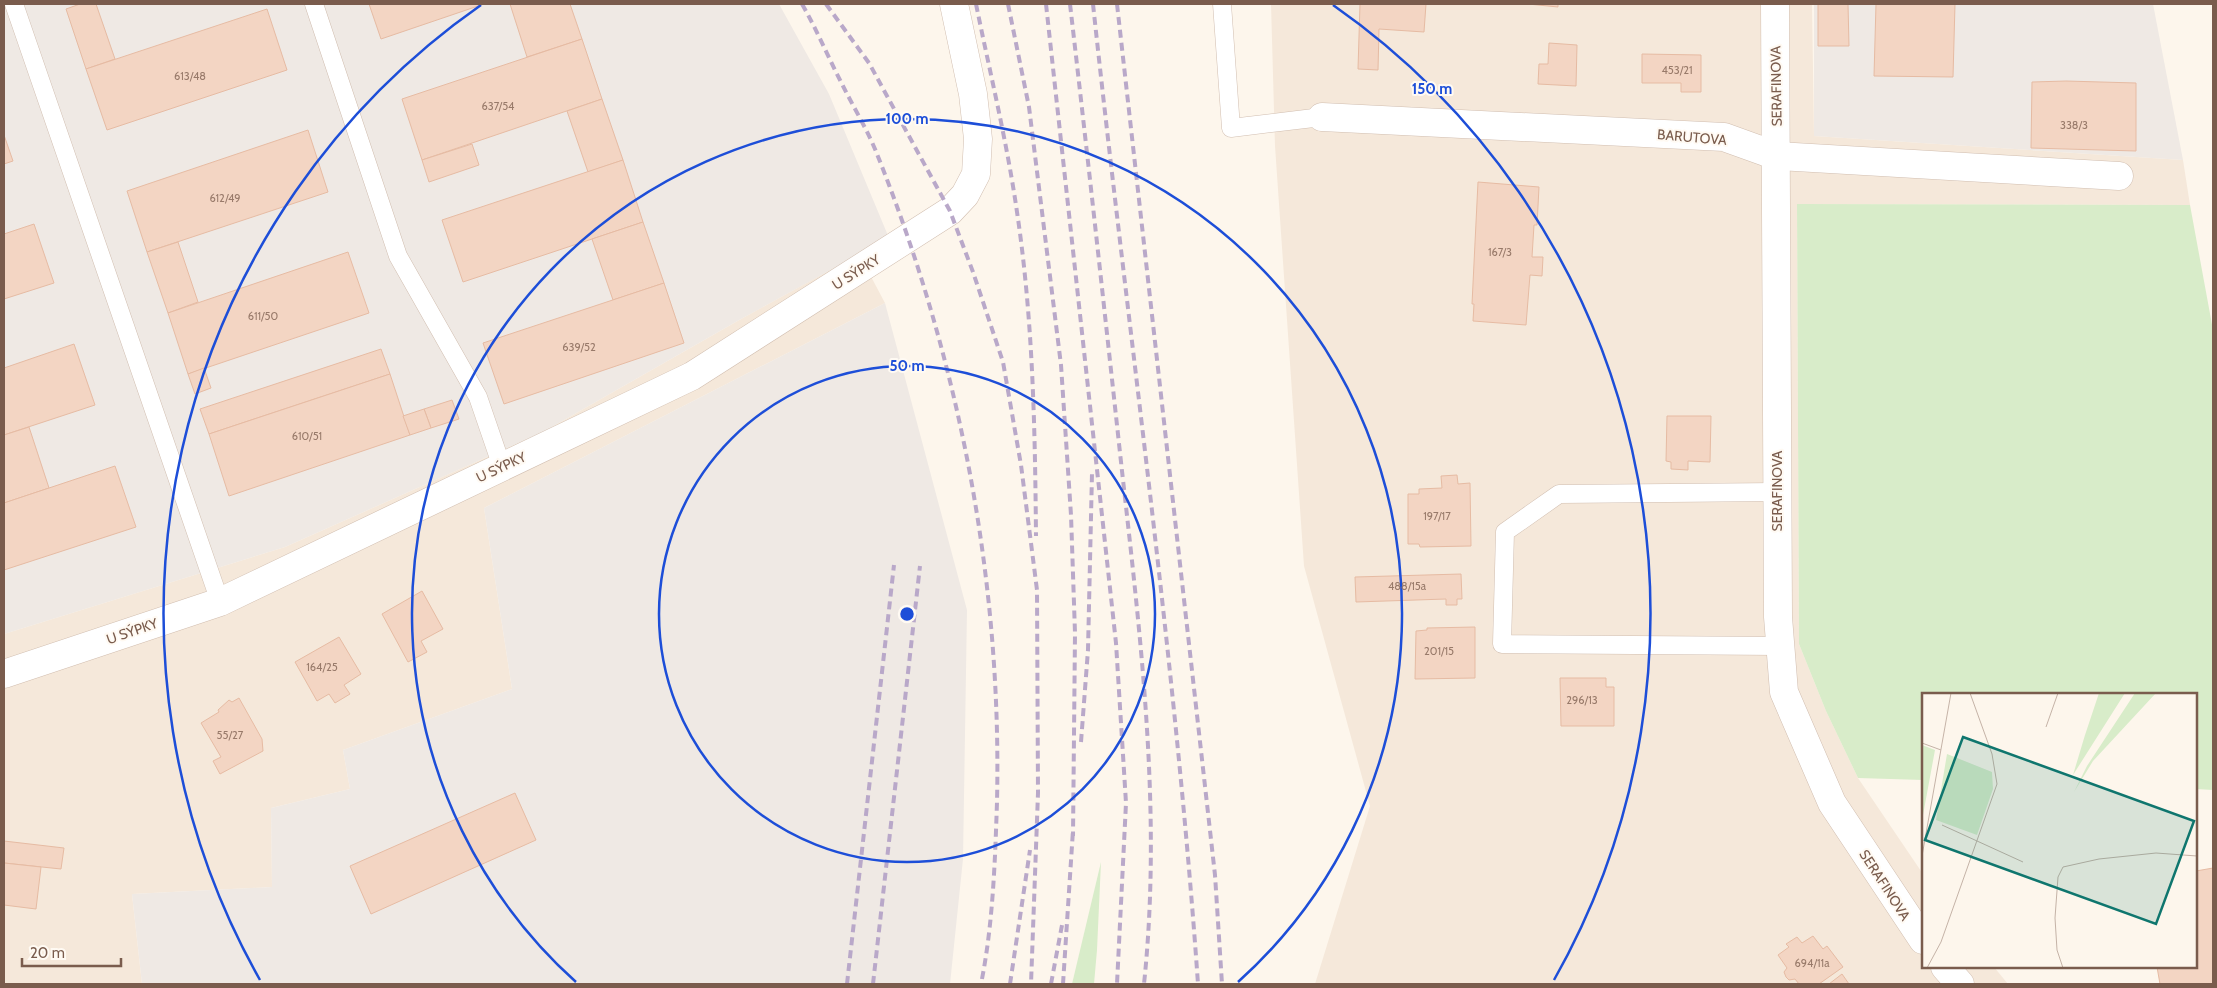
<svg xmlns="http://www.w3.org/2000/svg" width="2217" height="988" font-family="Cabin,sans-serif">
<rect width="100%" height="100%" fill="#fdf6ec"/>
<g fill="#f5e8da">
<path d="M1271,4H1812L1814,136L2183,160L2190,205L1797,204L1799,644L1826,711L1858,778L1923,874V967H1994L2008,984H1315L1370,806L1304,566L1275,146Z"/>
<path d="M859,254L885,303L484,508L512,689L343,750L350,789L271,808L272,887L132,894L142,984H4V634L285,547L543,432L741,319Z"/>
</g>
<g fill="#efe9e4">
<path d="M4,4H779L829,94L889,238L741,319L543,432L285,547L4,634Z"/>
<path d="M1814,4H2153L2183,160L1814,136Z"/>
<path d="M885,303L967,610L963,859L950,984H142L132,894L272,887L271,808L350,789L343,750L512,689L484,508Z"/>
</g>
<g fill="#d8ecc9">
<path d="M1797,204L2190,205L2213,330V790L2196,789V694H1923V780L1858,778L1826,711L1799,644Z"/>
<path d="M1101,862L1097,950L1094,984H1072Z"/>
</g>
<g fill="#f3d5c3" stroke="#e6bba3">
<path d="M80,4H96L115,59L86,69L66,9Z"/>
<path d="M369,4H484L381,39Z"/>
<path d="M510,4H570L582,39L527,57Z"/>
<path d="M1360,4H1426L1424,32L1379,29L1378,70L1358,69Z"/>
<path d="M1528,4H1558V7Z"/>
<path d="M1818,4H1848L1849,46H1818Z"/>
<path d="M1876,4H1955L1953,77L1874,76Z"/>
<path d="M267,9L287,70L107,130L86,69Z"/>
<path d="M582,39L602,99L422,160L402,99Z"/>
<path d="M1549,43L1577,45L1576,86L1538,84L1539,64H1548Z"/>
<path d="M1642,54L1701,55V92H1681V83H1642Z"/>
<path d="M2066,81L2136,83V151L2031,148L2032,82Z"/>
<path d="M602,99L623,160L588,172L567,111Z"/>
<path d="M308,130L328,192L147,252L127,191Z"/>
<path d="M4,135L13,161L4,164Z"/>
<path d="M472,144L479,165L429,182L422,160Z"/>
<path d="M623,160L643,222L463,282L442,220Z"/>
<path d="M1478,182L1539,187L1537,225H1534L1532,257H1543L1542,276L1530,275L1526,325L1473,321L1474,304H1472Z"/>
<path d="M643,222L664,283L613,300L592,239Z"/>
<path d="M34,224L54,283L4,299V234Z"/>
<path d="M178,242L198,302L168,313L147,252Z"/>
<path d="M348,252L369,313L188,374L168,313Z"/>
<path d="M664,283L684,343L504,404L483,343Z"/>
<path d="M74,344L95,405L4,435V368Z"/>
<path d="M381,349L390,374L209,434L200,409Z"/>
<path d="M204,368L211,388L195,394L188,374Z"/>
<path d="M390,374L410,435L229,496L209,434Z"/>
<path d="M452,400L459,419L431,428L424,409Z"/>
<path d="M424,409L431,428L410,435L403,416Z"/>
<path d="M1667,416H1711L1710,462L1688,461V470L1671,469V462L1666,461Z"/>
<path d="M29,427L49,488L4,503V435Z"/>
<path d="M115,466L136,527L4,570V503Z"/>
<path d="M1457,475L1458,484L1470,483L1471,546L1420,547L1419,544H1408V494H1419V489L1442,488L1441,476Z"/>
<path d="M1461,574L1462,599H1457V605H1446V599L1356,602L1355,577Z"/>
<path d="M422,591L443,629L421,641L427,652L408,662L382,614Z"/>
<path d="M1475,627V678L1415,679L1416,631L1427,630V628Z"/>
<path d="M339,637L361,674L344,685L350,694L335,703L329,694L317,701L295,662Z"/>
<path d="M1560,678H1606V687H1614V726H1561Z"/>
<path d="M239,698L262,739L263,751L220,774L213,761L221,757L201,723L219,712L218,710L229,700L232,702Z"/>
<path d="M515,793L536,840L371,914L350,866Z"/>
<path d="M4,841L64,848L61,869L4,863Z"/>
<path d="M4,863L41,867L36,909L4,905Z"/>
<path d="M2213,868V984H2160L2157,967H2196V871Z"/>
<path d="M1813,936L1823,949L1827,946L1843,967L1819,984H1799L1795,979L1789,980L1786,977L1784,972L1787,968L1778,955L1789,947L1786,944L1797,937L1802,943Z"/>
<path d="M1842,974L1849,984H1829Z"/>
</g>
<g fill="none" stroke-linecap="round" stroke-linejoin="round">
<g stroke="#d1beb0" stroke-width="19">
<g id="lane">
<path d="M14,4L220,602"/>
<path d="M314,4L398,256L478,397L502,467"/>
<path d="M1222,4L1231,128L1322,117"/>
<path d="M1777,492L1559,494L1505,532L1502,644L1780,646"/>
</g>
</g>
<g stroke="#d1beb0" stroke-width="29">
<g id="street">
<path d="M1775,4L1778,617L1784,692L1832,803L1923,940"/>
<path d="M1322,117L1724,137L1777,156L2119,176"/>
<path d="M4,674L220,602L692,376L950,211L965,195L976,174L978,139L973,94L954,4"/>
<path d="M1945,967L1960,984"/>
</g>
</g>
<use href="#lane" stroke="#fff" stroke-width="18"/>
<use href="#street" stroke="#fff" stroke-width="28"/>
<g stroke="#b9a8c9" stroke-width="4" stroke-dasharray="8 5" stroke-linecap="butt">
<path d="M802,4C817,30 829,59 843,86C854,108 868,131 877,154C959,359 1002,581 997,802C995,862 993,925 981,984"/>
<path d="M826,4L869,63L950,211L973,272L1003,362L1021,465L1037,590L1038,793L1031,984"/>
<path d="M976,4C990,73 1007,142 1017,212C1033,319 1035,428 1036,536"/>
<path d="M1008,4L1029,107L1061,365L1071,515L1075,633L1073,836"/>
<path d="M1046,4L1116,643L1126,803L1117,984"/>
<path d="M1070,4C1088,159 1105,315 1122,471C1141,641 1162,813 1144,984"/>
<path d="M1093,4C1128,331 1175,656 1198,984"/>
<path d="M1117,4L1215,875L1222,984"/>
<path d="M1081,742L1088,650L1092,473"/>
<path d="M847,984L894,565"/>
<path d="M873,984L920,566"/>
<path d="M1010,984L1030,850"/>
<path d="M1051,984L1062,925"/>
<path d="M1063,984L1073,830"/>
</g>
</g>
<g fill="none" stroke="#1d4ed8" stroke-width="2.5">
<circle cx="907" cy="614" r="248"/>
<path d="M576 982A495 495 0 1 1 1238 982"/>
<path d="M260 980A743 743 0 0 1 481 5M1333 5A743 743 0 0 1 1554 980"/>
</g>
<g text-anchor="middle" stroke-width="4" stroke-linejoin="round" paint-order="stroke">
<g font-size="11" fill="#987a6a">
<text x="1677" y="74">453/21</text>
<text x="190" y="80">613/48</text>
<text x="498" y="110">637/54</text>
<text x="2074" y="129">338/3</text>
<text x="225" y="202">612/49</text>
<text x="1500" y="256">167/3</text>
<text x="263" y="320">611/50</text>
<text x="579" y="351">639/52</text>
<text x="307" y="440">610/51</text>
<text x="1437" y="520">197/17</text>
<text x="1407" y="590">488/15a</text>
<text x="1439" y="655">201/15</text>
<text x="322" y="671">164/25</text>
<text x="1582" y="704">296/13</text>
<text x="230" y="739">55/27</text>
<text x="1812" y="967">694/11a</text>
</g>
<g font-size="14" fill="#7a5c4d" stroke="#fffaf3">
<text transform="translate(1776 86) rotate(-91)" y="5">SERAFINOVA</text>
<text transform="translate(1692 137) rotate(5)" y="5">BARUTOVA</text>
<text transform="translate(856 272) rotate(-32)" y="5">U SÝPKY</text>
<text transform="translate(501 467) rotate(-25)" y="5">U SÝPKY</text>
<text transform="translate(1777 491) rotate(-90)" y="5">SERAFINOVA</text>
<text transform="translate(132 631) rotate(-19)" y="5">U SÝPKY</text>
<text transform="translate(1885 885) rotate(57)" y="5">SERAFINOVA</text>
</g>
</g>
<g transform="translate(1922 693)">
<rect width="275" height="275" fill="#fdf6ec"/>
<path d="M177,0H203L151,82L163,42ZM213,0H234L171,68L152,99L165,73ZM0,52L13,57L1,122L0,121ZM25,61L70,79L71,96L55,142L14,127Z" fill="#d8ecc9"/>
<path fill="none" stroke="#c5b3a7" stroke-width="1" d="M124,34L136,0M0,50L19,57M20,132L101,169M0,163L29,0M5,275L19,249L75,91L70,61L48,0M141,275L135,257L133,225L136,184L141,174L177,166L234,160L275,163"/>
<path fill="#0f766e" fill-opacity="0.15" stroke="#0f766e" stroke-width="2.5" d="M41,44L272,128L234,231L3,147Z"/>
<rect width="275" height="275" fill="none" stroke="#7a5c4d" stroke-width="2.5"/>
</g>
<circle cx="907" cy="614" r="8" fill="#1d4ed8" stroke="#fffaf3" stroke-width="2.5"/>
<g font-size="15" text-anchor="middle" font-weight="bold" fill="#1d4ed8" stroke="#fffaf3" stroke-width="4" stroke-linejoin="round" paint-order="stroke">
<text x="1432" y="94">150 m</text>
<text x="907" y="124">100 m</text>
<text x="907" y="371">50 m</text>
</g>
<rect width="2217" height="988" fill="none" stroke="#7a5c4d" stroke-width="10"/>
<path d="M22 958v8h99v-8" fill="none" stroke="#7a5c4d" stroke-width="2.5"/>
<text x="30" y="958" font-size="15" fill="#7a5c4d" stroke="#fffaf3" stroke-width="4" paint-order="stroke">20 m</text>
</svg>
